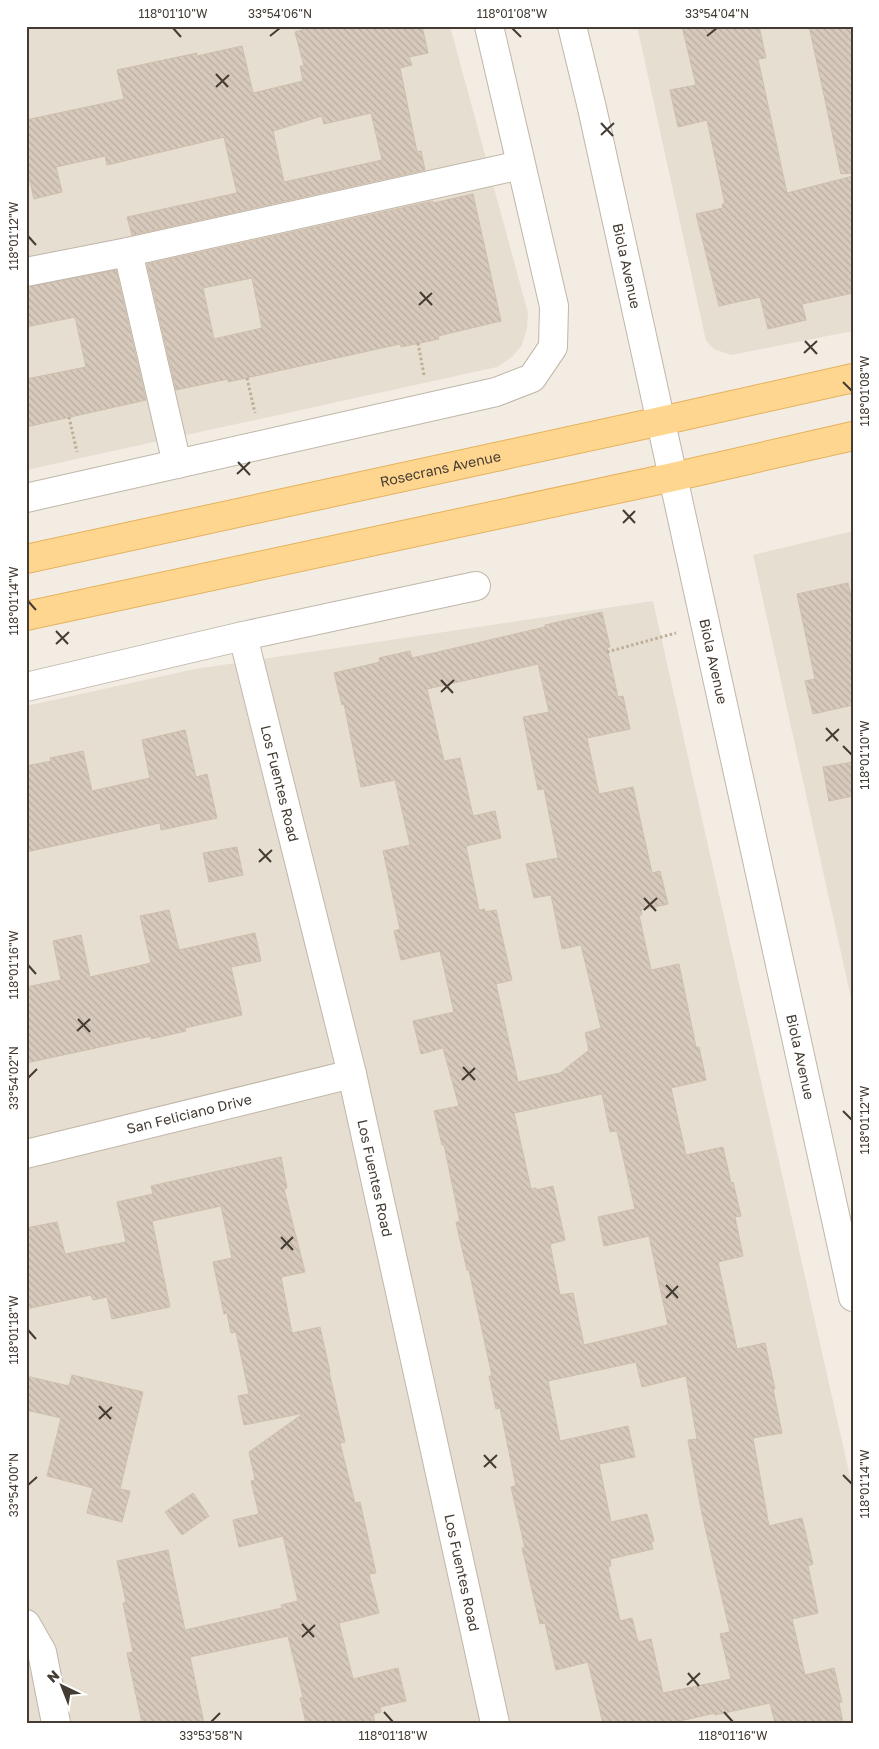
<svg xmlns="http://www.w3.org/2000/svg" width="879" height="1749" font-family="'Golos Text',sans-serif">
<defs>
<pattern id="building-back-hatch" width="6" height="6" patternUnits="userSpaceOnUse" patternTransform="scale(1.25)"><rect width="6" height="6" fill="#d7cabc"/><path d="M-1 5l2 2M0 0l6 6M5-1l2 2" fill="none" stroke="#baaea2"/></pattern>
</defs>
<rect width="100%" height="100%" fill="#f2ece3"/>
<g fill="#e6ded1">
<path d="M26,26H450L528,313L527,328L522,345L512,357L497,367L26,470Z"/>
<path d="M637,26H853V331L731,355L714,349L706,341Z"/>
<path d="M853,531V1007L753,555Z"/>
<path d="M653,601L853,1490V1723H26V706L195,669Z"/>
</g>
<g fill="url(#building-back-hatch)" stroke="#cfbeac" fill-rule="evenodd">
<path d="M315,26H422L428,53L409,57L412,65L400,68L417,152L421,151L425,170L132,235L127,217L237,193L224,137L107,165L105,156L56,167L62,192L34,199L26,164V120L124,99L117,70L197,53V56L242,46L253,93L303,81L300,66H304L295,32ZM371,113L382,160L284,182L273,131L322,116L324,124Z"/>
<path d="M682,26H759L766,58L758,59L787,193L853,176V293L802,304L806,320L768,329L760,297L719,306L696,214L723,208L722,204H725L707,120L678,127L670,90L696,85Z"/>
<path d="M809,26H853V173L841,174Z"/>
<path d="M473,194L501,321L438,336L439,339L401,347L400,344L228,382V379L176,390L147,264L433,201V203ZM252,278L262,328L214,339L203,288Z"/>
<path d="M116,270L146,400L26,427V379L86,367L75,317L26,327V287Z"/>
<path d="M848,583L853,604V705L813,714L805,681L815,679L797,594Z"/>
<path d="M602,612L610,647L607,648L618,697L623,696L630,729L587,738L599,794L633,787L652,873L660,871L668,904L641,910L642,915H639L651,970L679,964L696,1047H699L706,1080L671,1088L686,1155L723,1147L731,1183L733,1182L741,1216L735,1217L743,1256L718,1262L737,1349L765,1343L775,1389H773L782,1433L753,1438L769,1526L802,1518L813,1564L808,1566L818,1613L792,1619L805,1675L834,1668L842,1702L839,1703L843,1723H775L770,1703L715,1715V1713L671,1723H603L588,1662L556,1670L545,1623L540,1624L522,1548H525L511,1487L516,1486L500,1408L496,1409L489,1376H492L469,1270H467L456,1222H460L444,1145H442L434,1111L459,1106L443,1048L421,1054L413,1021L454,1012L440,951L401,960L394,931L400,929L383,851L410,845L395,780L361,787L344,704L342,705L334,673L380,662L379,658L410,651L412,658L545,627V625ZM538,664L549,712L523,717L538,790L544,789L558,858L526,864L534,898L551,895L562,949L581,945L601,1028L585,1033L589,1050L560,1073L518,1082L496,984L512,980L496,910L485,912V909L479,910L466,846L501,838L495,811L473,816L460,758L444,761L427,689ZM602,1094L610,1132L617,1131L635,1209L598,1217L604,1246L649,1236L668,1325L584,1345L573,1293L560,1295L550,1244L565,1240L553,1186L536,1190V1188L531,1189L514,1113ZM636,1362L642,1387L686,1376L697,1439L688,1440L702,1514L730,1632L720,1634L731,1679L663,1693L651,1639L638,1642L632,1618L620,1621L608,1567L611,1566L610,1559L653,1549L651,1542L654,1541L647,1514L611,1522L599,1464L635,1457L628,1426L560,1441L548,1381Z"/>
<path d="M185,730L196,777L207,774L217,818L161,830L160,823L26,852V766L51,761L50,758L83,751L92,791L150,778L142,740Z"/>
<path d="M853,762V796L829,801L823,767Z"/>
<path d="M237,847L243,875L209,882L203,853Z"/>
<path d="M169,910L179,950L255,933L261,961L231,967L242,1015L185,1028L186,1031L151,1039V1036L26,1063V987L61,980L53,941L81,935L90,977L151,963L140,916Z"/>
<path d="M281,1157L287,1188L284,1189L305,1272L281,1277L292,1333L320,1327L330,1372H329L345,1442L340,1443L355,1503L360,1502L376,1573L369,1574L379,1613L339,1623L353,1679L398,1668L406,1701L380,1707L381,1712L373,1714L375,1723H306L300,1698L303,1697L288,1636L190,1657L204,1723H142L127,1653L133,1652L123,1603L126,1602L117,1561L168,1550L185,1630L282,1608L281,1605L298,1601L283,1536L239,1547L233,1520L259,1514L251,1481L255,1480L249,1452L304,1413L244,1425L238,1396L249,1394L236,1332L231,1333L227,1313L224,1314L213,1262L232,1258L221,1206L152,1221L170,1307L112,1319L107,1297L93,1300L91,1295L26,1309V1228L57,1222L65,1254L126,1242L117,1202L153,1194L151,1186Z"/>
<path d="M72,1375L143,1392L120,1489L130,1491L122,1522L87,1513L93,1488L47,1476L61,1418L26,1410V1376L69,1386Z"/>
<path d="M193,1493L209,1516L182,1535L165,1512Z"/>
</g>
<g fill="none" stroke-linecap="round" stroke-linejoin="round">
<g stroke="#c0b6a9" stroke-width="30">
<g id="minor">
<path id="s1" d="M572,26L592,108L853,1297"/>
<path d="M26,272L128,252"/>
<path d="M177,464L128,252L521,165"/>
<path d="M26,498L496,392L532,378L553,347L554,306L489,26"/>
<path id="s2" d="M243,636L352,1074L495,1723"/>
<path d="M26,687L243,636L476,586"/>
<path id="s3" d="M26,1154L352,1074"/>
<path d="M26,1624L42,1652L56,1723"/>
</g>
</g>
<g stroke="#e5b25e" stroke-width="30">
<g id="major">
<path id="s4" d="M26,559L661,421L853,378"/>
<path d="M26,616L673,477L853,436"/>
</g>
</g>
<g stroke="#bfae97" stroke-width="3" stroke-dasharray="2.5 2.5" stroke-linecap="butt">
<path d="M418,343L424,375"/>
<path d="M247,378L255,413"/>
<path d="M69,417L77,452"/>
<path d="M607,652L676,633"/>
</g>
<use href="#minor" stroke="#fff" stroke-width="28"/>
<use href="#major" stroke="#ffd68f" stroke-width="28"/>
</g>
<path fill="none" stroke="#443c33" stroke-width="2" d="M173,28L181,37M512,28L521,37M270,36L280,28M707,36L717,28M216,74L228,87M216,87L229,75M601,123L613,136M601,135L614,123M28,236L36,245M420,292L432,305M419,305L432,293M805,341L817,354M804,353L817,341M843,382L852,391M238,462L250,475M237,474L250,462M623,510L635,523M623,523L635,511M28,601L36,610M56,631L68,644M56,644L69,632M441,680L453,693M441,692L454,680M826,728L838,741M826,741L839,729M843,746L852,755M259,849L271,862M259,862L272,850M644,898L656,911M644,910L657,898M28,965L36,974M78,1019L90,1032M77,1031L90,1019M463,1067L475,1080M28,1078L37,1069M462,1080L475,1068M843,1111L852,1120M281,1237L293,1250M281,1249L293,1237M666,1285L678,1298M666,1298L678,1286M28,1330L36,1339M99,1406L111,1419M99,1419L112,1407M484,1455L496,1468M484,1467L497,1455M843,1475L852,1484M28,1485L37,1477M302,1624L314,1637M302,1637L315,1625M688,1673L699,1686M687,1685L700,1673M384,1712L393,1722M724,1712L733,1722M211,1722L220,1713"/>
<g text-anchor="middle" stroke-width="4" stroke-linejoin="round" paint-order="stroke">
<g font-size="14" fill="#443c33" stroke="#fff">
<text dy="5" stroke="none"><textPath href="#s1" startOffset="246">Biola Avenue</textPath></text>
<text dy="5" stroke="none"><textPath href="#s4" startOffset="424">Rosecrans Avenue</textPath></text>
<text dy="5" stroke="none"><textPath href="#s1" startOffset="651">Biola Avenue</textPath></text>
<text dy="5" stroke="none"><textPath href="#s2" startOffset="152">Los Fuentes Road</textPath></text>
<text dy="5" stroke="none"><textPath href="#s1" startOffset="1056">Biola Avenue</textPath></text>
<text dy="5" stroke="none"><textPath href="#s3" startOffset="168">San Feliciano Drive</textPath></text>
<text dy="5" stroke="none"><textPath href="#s2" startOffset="558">Los Fuentes Road</textPath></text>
<text dy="5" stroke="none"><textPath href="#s2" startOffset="962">Los Fuentes Road</textPath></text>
</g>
</g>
<rect width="879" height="1749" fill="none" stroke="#ffffff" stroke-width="55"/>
<g transform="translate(62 1686) rotate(317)" stroke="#ffffff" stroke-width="4" paint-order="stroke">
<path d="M0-4L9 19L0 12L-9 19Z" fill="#443c33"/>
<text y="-8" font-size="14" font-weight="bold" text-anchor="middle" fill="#443c33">N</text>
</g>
<rect x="28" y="28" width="824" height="1694" fill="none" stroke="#443c33" stroke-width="2"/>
<g font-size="12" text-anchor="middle" fill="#443c33">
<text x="173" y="18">118°01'10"W</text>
<text x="280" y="18">33°54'06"N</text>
<text x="512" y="18">118°01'08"W</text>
<text x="717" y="18">33°54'04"N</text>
<text transform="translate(14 236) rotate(-90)" y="4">118°01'12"W</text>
<text transform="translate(865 391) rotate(-90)" y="4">118°01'08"W</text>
<text transform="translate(14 601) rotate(-90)" y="4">118°01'14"W</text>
<text transform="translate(865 755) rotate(-90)" y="4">118°01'10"W</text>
<text transform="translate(14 965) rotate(-90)" y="4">118°01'16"W</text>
<text transform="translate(14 1078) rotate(-90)" y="4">33°54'02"N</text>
<text transform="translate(865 1120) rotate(-90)" y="4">118°01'12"W</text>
<text transform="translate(14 1330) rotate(-90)" y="4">118°01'18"W</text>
<text transform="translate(865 1484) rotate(-90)" y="4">118°01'14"W</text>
<text transform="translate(14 1485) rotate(-90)" y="4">33°54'00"N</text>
<text x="211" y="1740">33°53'58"N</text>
<text x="393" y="1740">118°01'18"W</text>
<text x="733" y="1740">118°01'16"W</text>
</g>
</svg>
